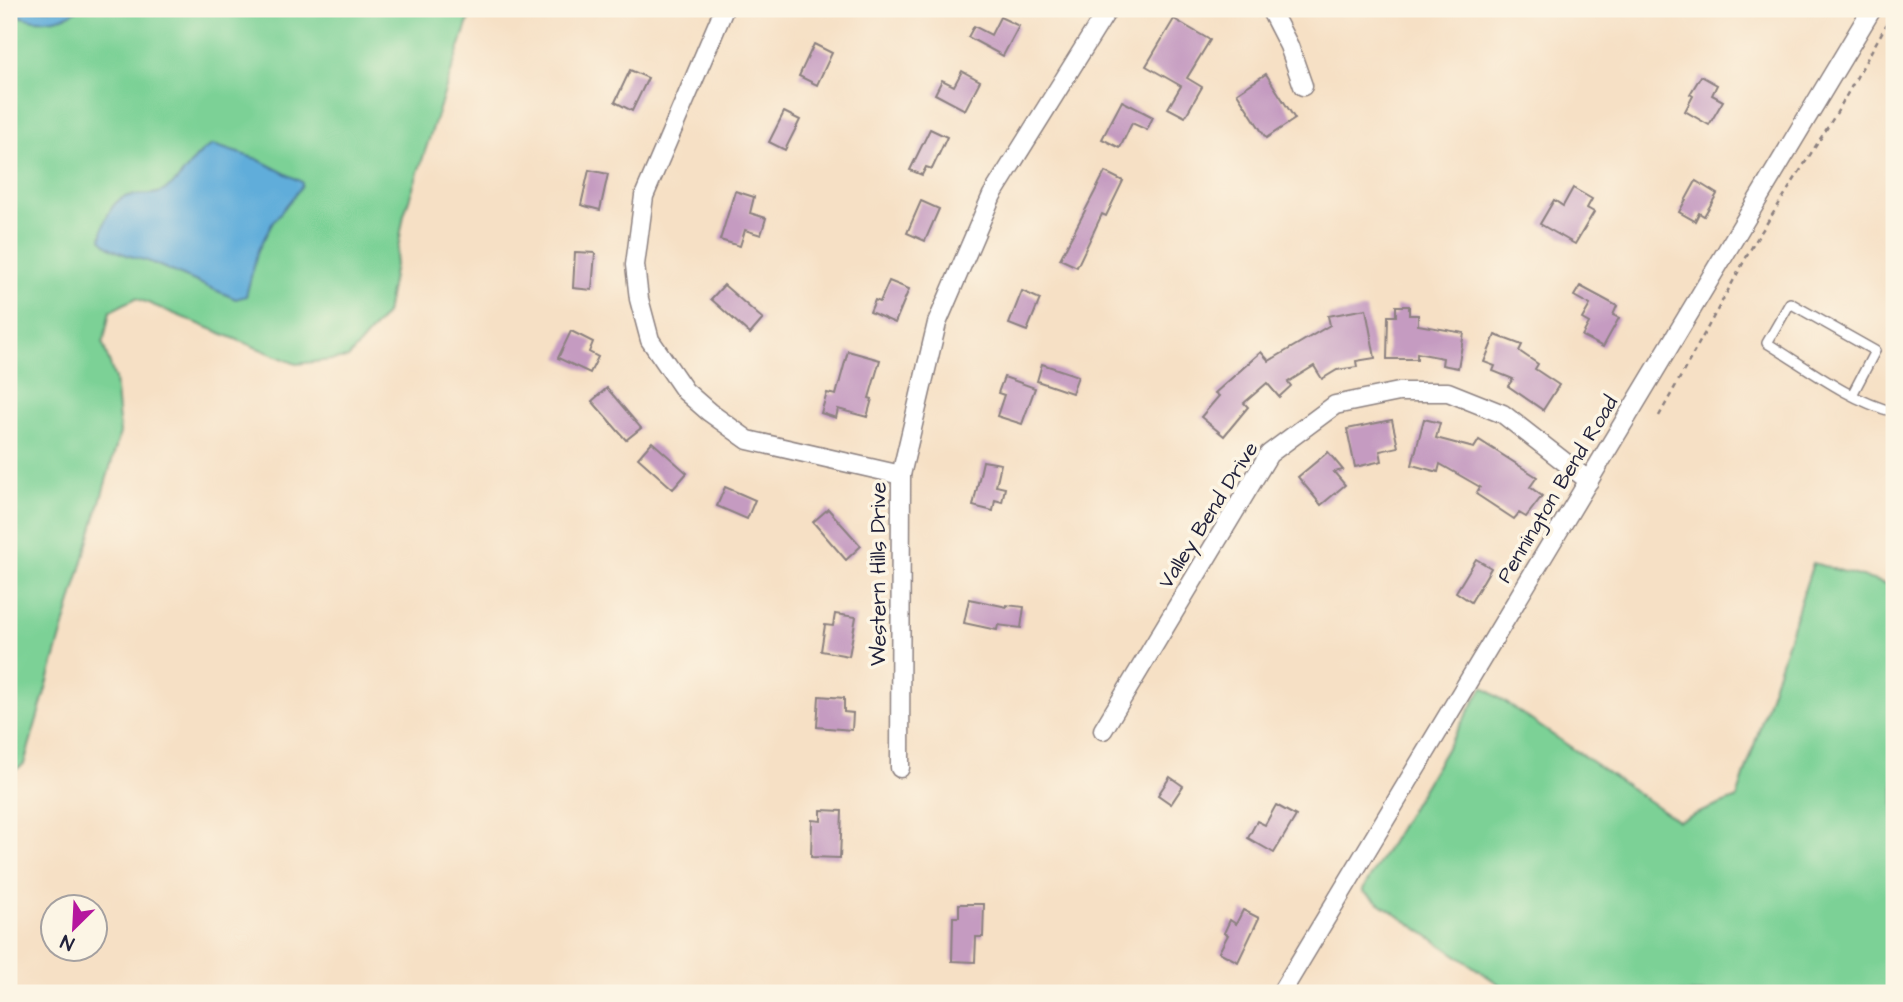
<svg xmlns="http://www.w3.org/2000/svg" width="1903" height="1002" font-family="'Architects Daughter',sans-serif">
<rect width="100%" height="100%" fill="#fcf5e5"/>
<filter id="ink" filterUnits="userSpaceOnUse"><feTurbulence type="fractalNoise" baseFrequency=".0143" numOctaves="2"/><feDisplacementMap in="SourceGraphic" scale="14" xChannelSelector="R" yChannelSelector="G"/><feConvolveMatrix kernelMatrix="1 2 1 2 8 2 1 2 1" color-interpolation-filters="sRGB"/></filter>
<filter id="wash" filterUnits="userSpaceOnUse"><feTurbulence type="fractalNoise" baseFrequency=".00686" numOctaves="4" result="noise"/><feDisplacementMap in="SourceGraphic" scale="28" xChannelSelector="R" yChannelSelector="G"/><feGaussianBlur stdDeviation="1.57" result="paint"/><feColorMatrix in="noise" values="0 0 0 0 0 0 0 0 0 0 0 0 0 0 0 0 0 1.4 0 .05"/><feComposite in="paint" operator="in"/></filter>
<g filter="url(#wash)">
<rect width="100%" height="100%" fill="#f6e0c5"/>
<g fill="#7bd196" stroke="#4e7a68" stroke-width="2">
<path d="M9,9H472L404,215L386,314L348,358L296,364L136,298L110,311L103,344L115,379L120,433L24,764L9,774Z"/>
<path d="M1813,563L1894,586V993H1512L1362,891L1483,687L1678,821L1737,798Z"/>
</g>
<g fill="#61adda" stroke="#42688a" stroke-width="2">
<path d="M9,9H79C59,23 27,25 9,9Z"/>
<path d="M213,145L257,159L302,182V186L273,222L258,250L246,296L236,299C208,287 179,274 150,262C133,256 113,254 101,239C103,225 108,209 119,200C129,192 149,197 161,192C184,182 191,154 213,145Z"/>
</g>
<g id="blocks">
<g fill="#c59bc1">
<path d="M1000,17L1019,26L1003,56L968,37L974,26L991,35Z"/>
<path d="M1174,19L1210,40L1187,78L1202,87L1185,117L1168,108L1181,86L1146,66Z"/>
<path d="M814,44L832,53L817,85L799,76Z"/>
<path d="M630,70L648,78L632,111L615,102Z"/>
<path d="M962,71L980,81L965,110L935,94L942,80L954,86Z"/>
<path d="M1266,74L1295,119L1266,138L1237,93Z"/>
<path d="M1701,76L1717,85L1712,95L1723,101L1709,125L1685,111L1693,96L1690,94Z"/>
<path d="M1122,101L1153,117L1147,130L1132,123L1120,148L1102,139Z"/>
<path d="M784,112L800,120L785,150L769,142Z"/>
<path d="M930,129L947,137L932,169L926,167L922,175L910,170Z"/>
<path d="M589,170L608,174L600,210L581,205Z"/>
<path d="M1105,172L1123,181L1106,216L1102,214L1077,267L1060,259Z"/>
<path d="M1696,181L1717,194L1704,216L1699,213L1695,221L1679,212Z"/>
<path d="M1573,188L1592,199L1587,208L1594,212L1575,244L1540,224L1554,200L1563,206Z"/>
<path d="M735,191L754,197L750,213L766,218L761,235L745,230L740,246L720,240Z"/>
<path d="M921,201L939,209L925,241L907,233Z"/>
<path d="M575,252L595,253L592,290L573,288Z"/>
<path d="M889,281L909,289L895,323L870,312L875,300L880,302Z"/>
<path d="M724,285L763,319L750,334L711,299Z"/>
<path d="M1580,286L1617,306L1613,315L1619,318L1603,347L1582,336L1589,323L1582,319L1590,305L1574,296Z"/>
<path d="M1022,291L1040,299L1027,331L1009,324Z"/>
<path d="M1396,306H1409V315H1418V325L1464,333L1458,368L1442,365L1443,358L1417,353V359H1387L1388,316H1396Z"/>
<path d="M1366,309L1375,358L1356,361L1357,367L1337,370L1322,379L1314,366L1288,382L1291,386L1279,397L1267,383L1244,403L1248,407L1224,436L1201,417L1219,396L1215,393L1261,352L1269,361L1330,325L1328,316Z"/>
<path d="M571,331L593,342L589,352L598,357L590,373L558,358Z"/>
<path d="M1495,335L1522,345L1519,351L1538,364L1535,369L1559,385L1543,410L1508,386L1513,379L1493,371L1495,366L1484,362Z"/>
<path d="M848,351L880,360L869,398L872,399L867,417L838,409L836,418L821,413L827,393L836,395Z"/>
<path d="M1042,364L1078,376L1072,393L1037,381Z"/>
<path d="M1004,377L1035,388L1022,424L997,416L1004,395L998,393Z"/>
<path d="M607,388L641,428L626,440L592,401Z"/>
<path d="M1424,419L1440,423L1436,438L1474,448L1479,440L1537,477L1530,487L1542,496L1526,517L1519,513L1514,519L1476,494L1480,487L1440,464L1438,472L1412,465Z"/>
<path d="M1392,420L1398,447L1380,451L1382,461L1355,467L1347,429Z"/>
<path d="M652,442L687,473L673,489L638,458Z"/>
<path d="M1328,452L1343,470L1334,472L1345,485L1321,505L1298,477Z"/>
<path d="M983,461L1001,464L996,486L1005,488L1002,502L995,500L993,511L973,506Z"/>
<path d="M725,487L755,500L747,519L717,506Z"/>
<path d="M828,509L861,546L846,560L813,522Z"/>
<path d="M1476,559L1491,568L1471,602L1456,592Z"/>
<path d="M969,599L1007,607V605L1024,607L1021,628L998,625L997,630L964,623Z"/>
<path d="M835,614L856,617L849,656L821,651L825,625L833,626Z"/>
<path d="M819,696L844,698V712L853,713L852,730L817,727Z"/>
<path d="M1170,777L1183,786L1171,804L1158,795Z"/>
<path d="M1276,805L1296,816L1274,853L1248,838L1257,821L1265,825Z"/>
<path d="M821,810L842,811L840,858L811,857L812,820L821,821Z"/>
<path d="M959,904H984L983,937H976L975,962L952,961L953,917H959Z"/>
<path d="M1243,910L1259,918L1238,962L1219,952L1228,935L1224,933L1230,920L1236,924Z"/>
</g>
</g>
</g>
<g filter="url(#ink)">
<use href="#blocks" fill-opacity="0" stroke="#8c8180" stroke-width="2"/>
<g fill="none" stroke-linecap="round" stroke-linejoin="round">
<g stroke="#8c8180" stroke-width="12">
<g id="service">
<path d="M1852,395L1875,351L1790,303L1767,343C1808,368 1848,400 1894,412"/>
<path d="M1893,505L1894,497"/>
</g>
</g>
<g stroke="#8c8180" stroke-width="21">
<g id="minor">
<path d="M724,9L644,196L635,265L639,299L650,340L685,391L709,412L748,440L901,475"/>
<path d="M1270,9L1289,46L1303,86"/>
<path d="M1103,730L1269,454L1335,405L1399,392H1448L1503,414L1589,481"/>
<path d="M900,768L901,475L937,323L992,195L1108,9"/>
<path d="M1281,993L1872,9"/>
</g>
</g>
<path stroke="#8c8180" stroke-width="2.5" stroke-dasharray="5 5" stroke-linecap="butt" d="M1659,416L1753,245L1836,114L1894,11"/>
<use href="#service" stroke="#fff" stroke-width="9"/>
<use href="#minor" stroke="#fff" stroke-width="18"/>
</g>
</g>
<g text-anchor="middle" stroke-width="7" stroke-linejoin="round" paint-order="stroke">
<g font-size="21" fill="#22223b" stroke="#fcf5e5">
<text transform="translate(1557 489) rotate(-59)" y="7">Pennington Bend Road</text>
<text transform="translate(1208 515) rotate(-58)" y="7">Valley Bend Drive</text>
<text transform="translate(878 574) rotate(-90)" y="7">Western Hills Drive</text>
</g>
</g>
<rect width="1903" height="1002" fill="none" stroke="#fcf5e5" stroke-width="35"/>
<g transform="translate(74 928) rotate(204)"><circle r="33" fill="#fcf5e5" stroke="#a5a1a1" stroke-width="2"/>
<path d="M0-5L12 26L0 18L-12 26Z" fill="#b5179e"/>
<text y="-10" font-size="19" font-weight="bold" text-anchor="middle" fill="#22223b">N</text>
</g>
</svg>
